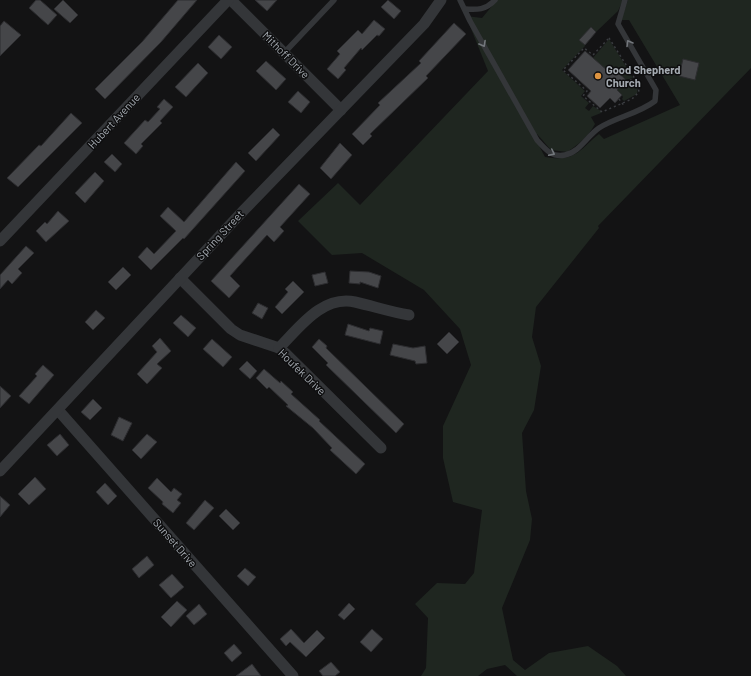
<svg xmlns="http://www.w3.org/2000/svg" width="751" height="676" font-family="Barlow,sans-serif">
<rect width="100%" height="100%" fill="#131314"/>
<g fill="#1f2620">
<path d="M497,0H623L618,11L596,32L591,27L587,32L592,37L589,40L584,35L585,46L562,70L585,91L581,96L589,103L585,108L589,111L593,106L601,111V113L591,117L595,124C589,136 578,145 567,152L551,150L537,134L534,136L545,157C576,162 578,151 599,134L604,139L680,105L629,20H622V17L628,0H751V68L598,226L599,228L536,307L532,337L541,366L534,410L522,433L526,491L532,519L530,540L502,608L513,660L525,670L549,653L588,646L617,666L626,676H517L505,665L487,669L478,676H421L426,668L428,618L415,604L437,583L465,584L474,573L482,510L453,502L443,458V426L471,365L460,329L424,290L362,253L332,255L298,221L338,183L360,205L488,71L466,16L482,18Z"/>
<path d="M609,39L633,78L626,80L612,67L608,71L593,58Z"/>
<path d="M633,80L635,81L638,86L637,94L624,101L622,99L623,97L617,90L624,82Z"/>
</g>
<g fill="#454649" stroke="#2d2d30">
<path d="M36,0H40L57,15L48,25L29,8Z"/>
<path d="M63,0L78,15L70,23L54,9Z"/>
<path d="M178,0H197L161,42L105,99L95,89L142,42Z"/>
<path d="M255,0H277L267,11Z"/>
<path d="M388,0L401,11L394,19L381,7Z"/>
<path d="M374,20L385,29L379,36L377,35L362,50L361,48L344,68L346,70L338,79L327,69L340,54L337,51L358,30L362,34Z"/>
<path d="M4,21L21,35L0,56V26Z"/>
<path d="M454,23L466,34L426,76L428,78L370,134L372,136L363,145L352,134L380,105L378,103L421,63L419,61Z"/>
<path d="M591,27L596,32L585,45L579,40Z"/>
<path d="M219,35L232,47L221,59L208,47Z"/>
<path d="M585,51L608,71L612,67L626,80L617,90L622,95L615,103L610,98L600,108L587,96L591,91L568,70Z"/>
<path d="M683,59L699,63L695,80L679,76Z"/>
<path d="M266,61L286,79L276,90L256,71Z"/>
<path d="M198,63L208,73L186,97L175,87Z"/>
<path d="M298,91L310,102L301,113L288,102Z"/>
<path d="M164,99L173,107L160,121L162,123L141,144L143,146L136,154L124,143L145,120L148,122L160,109L157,107Z"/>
<path d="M71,113L82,123L18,187L7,178L39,145L41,146Z"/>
<path d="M273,128L280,135L256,161L248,153Z"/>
<path d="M340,143L352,155L331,179L320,168Z"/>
<path d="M112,154L122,164L115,172L104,162Z"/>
<path d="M236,162L245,171L184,239L183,238L151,270L138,257L147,247L154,254L176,231L160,216L168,207L184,222Z"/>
<path d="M95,172L104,181L85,203L75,193Z"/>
<path d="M299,184L310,194L280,227L284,231L274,242L267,235L230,276L240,286L229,298L211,281Z"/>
<path d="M58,211L69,221L46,242L36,231L45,222L47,224Z"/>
<path d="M26,246L34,253L18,269L22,273L12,284L8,280L0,289V275Z"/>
<path d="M123,267L131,275L116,290L108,282Z"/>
<path d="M350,271L369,272L381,276L378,288L360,282V284L349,283Z"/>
<path d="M325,272L328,283L315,286L312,275Z"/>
<path d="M293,281L304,292L282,314L275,307L288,292L285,289Z"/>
<path d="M258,303L268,308L262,319L252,313Z"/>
<path d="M96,310L105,318L93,330L85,322Z"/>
<path d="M181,315L196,328L188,337L173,323Z"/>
<path d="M348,324L369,331L370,328L383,331L380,344L345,335Z"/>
<path d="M449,332L459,342L447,354L437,344Z"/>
<path d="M160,338L171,351L157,364L162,368L147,384L137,374L157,352L152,346Z"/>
<path d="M212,339L232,357L223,367L203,349Z"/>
<path d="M319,339L327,346L326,348L404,424L396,433L326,365L328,363L312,347Z"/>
<path d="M393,344L413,348L425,346L427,363L416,364L415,361L390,355Z"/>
<path d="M247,361L257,371L250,379L239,369Z"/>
<path d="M43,365L54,375L29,404L19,396L37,376L35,374Z"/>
<path d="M264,369L280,383L281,381L293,392L291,394L320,420L319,421L365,464L356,474L330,450L332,448L313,428L286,406L288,405L269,387L267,389L256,378Z"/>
<path d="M0,386L11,396L0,408Z"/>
<path d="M93,399L102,408L90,420L81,412Z"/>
<path d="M119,417L132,423L123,441L111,435Z"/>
<path d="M60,434L69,445L57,456L47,445Z"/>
<path d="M147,434L157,442L141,459L132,450Z"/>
<path d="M35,477L46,489L29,505L18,494Z"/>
<path d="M157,478L171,492L174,488L182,494L177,500L181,503L173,513L162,504L163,502L148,488Z"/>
<path d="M105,483L117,496L108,505L96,492Z"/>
<path d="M0,496L10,505L0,517Z"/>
<path d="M205,500L214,508L194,530L186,523Z"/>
<path d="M226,509L240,523L233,530L219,516Z"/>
<path d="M147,556L154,565L139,578L132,569Z"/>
<path d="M245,568L256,577L248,586L237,576Z"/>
<path d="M172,574L184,587L171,598L159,585Z"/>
<path d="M177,601L187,610L171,627L161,617Z"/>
<path d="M349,603L355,609L344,620L338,615Z"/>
<path d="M199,604L207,614L194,625L186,616Z"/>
<path d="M291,629L304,643L317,630L325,638L306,657L290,642L286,646L280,639Z"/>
<path d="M372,629L383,639L371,652L360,642Z"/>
<path d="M234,644L242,653L232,662L224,653Z"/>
<path d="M331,662L340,672L335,676H323L319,671Z"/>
<path d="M252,664L261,676H236Z"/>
</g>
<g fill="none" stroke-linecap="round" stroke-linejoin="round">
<g stroke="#3a3c40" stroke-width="1.5" stroke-dasharray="2 3" stroke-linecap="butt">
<path d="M609,38L637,82L639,92L632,99L602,112L583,96L587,91L563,70L584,48L593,55Z"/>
<path d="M625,81L635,79"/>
<path d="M619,99L625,107"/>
</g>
<g stroke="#343639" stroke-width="5.5">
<path d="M460,0L470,21L537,140C545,149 552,158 565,155C580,152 587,136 599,128C616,117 638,114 655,101L656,90L618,24L625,0"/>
<path d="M465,9C477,10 486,10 495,0"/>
<path d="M284,53L334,0"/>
</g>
<g stroke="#343639" stroke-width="11">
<path d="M231,0L341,110"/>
<path d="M0,241L228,0"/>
<path d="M180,278L231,329L240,335L279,348L285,353L381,448"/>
<path d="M279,348C299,328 322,295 355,302C373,306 391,312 409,315"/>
<path d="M58,410L293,676"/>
<path d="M0,471L243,211L424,24L441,0"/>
</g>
</g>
<defs><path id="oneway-chevron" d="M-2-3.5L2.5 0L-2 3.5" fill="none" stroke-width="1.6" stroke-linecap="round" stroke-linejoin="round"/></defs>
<g stroke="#73777c">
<use href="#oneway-chevron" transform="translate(629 43) rotate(-121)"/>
<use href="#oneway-chevron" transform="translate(483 44) rotate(61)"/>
<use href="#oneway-chevron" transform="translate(552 153) rotate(26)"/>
</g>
<circle fill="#de9441" stroke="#0e0e0f" stroke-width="1.5" cx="598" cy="76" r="4"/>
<g text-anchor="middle" stroke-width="3" stroke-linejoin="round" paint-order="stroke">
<g font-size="11" fill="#a6acb3" stroke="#0e0e0f">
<text transform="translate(286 55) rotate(45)" y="4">Mithoff Drive</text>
<text transform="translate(114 121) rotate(-47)" y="4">Hubert Avenue</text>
<text transform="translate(220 235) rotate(-47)" y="4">Spring Street</text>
<text transform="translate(302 372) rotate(44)" y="4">Houfek Drive</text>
<text transform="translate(175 543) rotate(49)" y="4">Sunset Drive</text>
</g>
<g font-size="11" font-weight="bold" fill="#a6acb3" stroke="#0e0e0f" text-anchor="start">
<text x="606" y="74">Good Shepherd<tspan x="606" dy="13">Church</tspan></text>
</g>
</g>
</svg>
